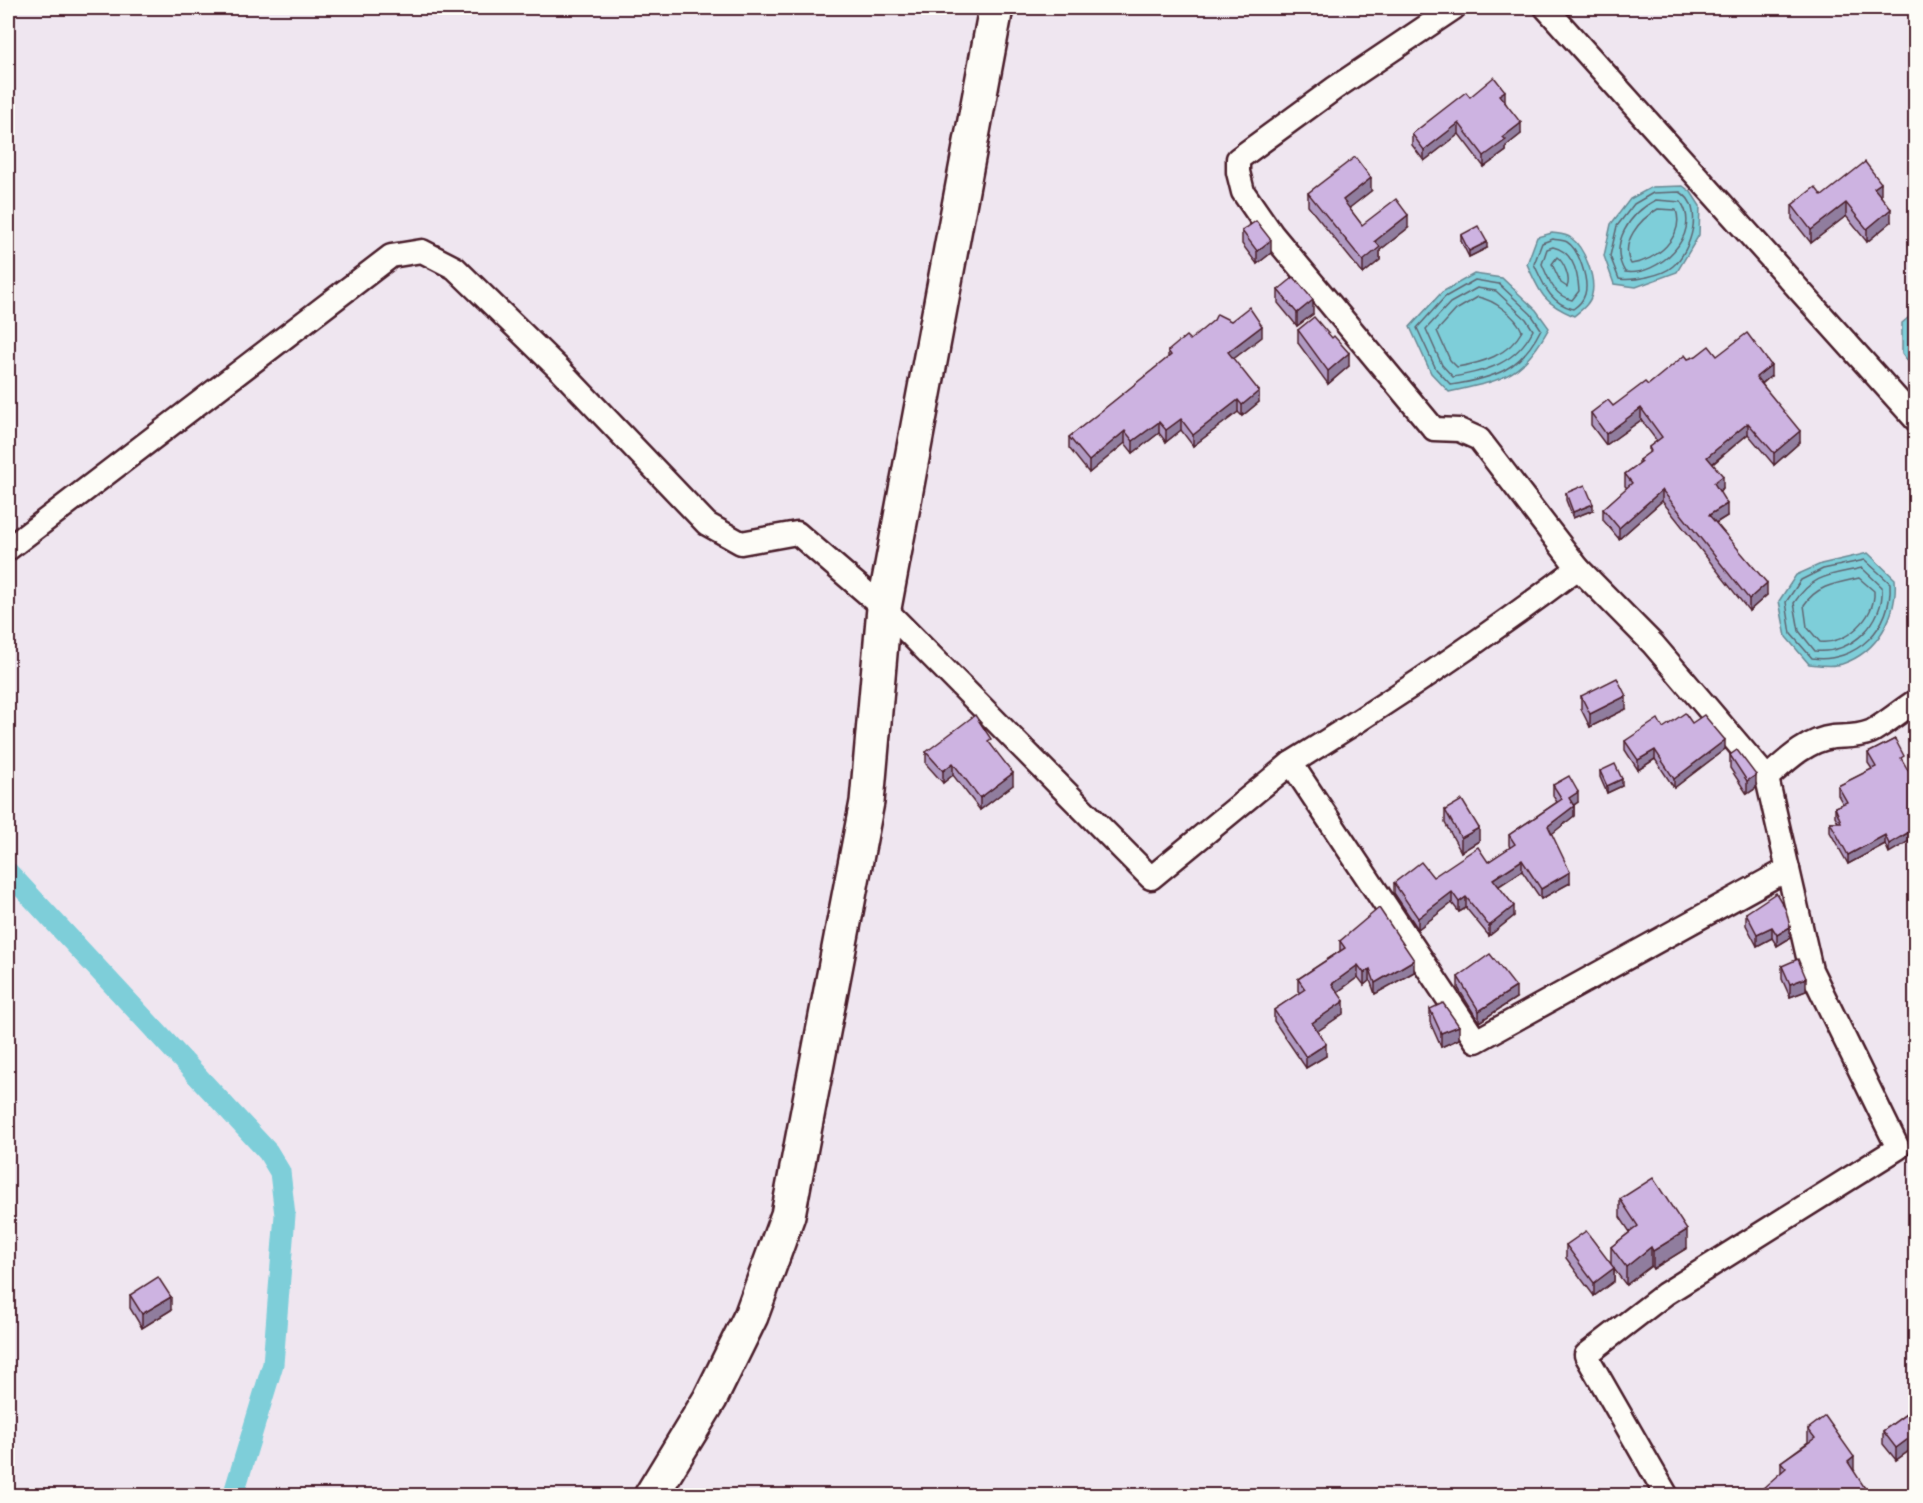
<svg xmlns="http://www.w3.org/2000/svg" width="1923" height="1503" font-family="'Balsamiq Sans',sans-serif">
<rect width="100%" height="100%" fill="#efe6f0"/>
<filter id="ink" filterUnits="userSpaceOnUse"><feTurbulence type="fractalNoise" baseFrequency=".0167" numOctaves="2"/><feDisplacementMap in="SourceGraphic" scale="12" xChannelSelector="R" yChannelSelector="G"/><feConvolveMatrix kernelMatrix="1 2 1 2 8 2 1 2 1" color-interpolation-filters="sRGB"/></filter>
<g filter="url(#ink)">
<g fill="#7eced9" stroke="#698893" stroke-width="1.5">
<path d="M1683,186L1691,192L1700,206L1699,235L1677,272L1636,287L1614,284L1604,256L1611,224L1630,199L1652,187Z"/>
<path d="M1552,233C1558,234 1566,234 1571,238C1584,247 1596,278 1592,294C1590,304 1581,310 1574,316C1543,303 1540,293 1527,264L1537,237Z"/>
<path d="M1474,274L1502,278L1536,310L1549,328C1521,379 1502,380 1449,392L1431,373L1410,327L1442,292Z"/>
<path d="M1915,312V371L1902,353V323Z"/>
<path d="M1868,553L1895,579C1898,615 1878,652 1842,664C1832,667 1818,665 1809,664L1786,637L1779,601L1796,575L1821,564Z"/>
</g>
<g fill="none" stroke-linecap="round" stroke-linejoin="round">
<g stroke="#5f6571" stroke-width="1.5">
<path d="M1680,192C1705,206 1691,251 1673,266C1662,276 1633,281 1619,279L1610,256L1617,226L1634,204L1653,193Z"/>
<path d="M1656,200L1681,202C1703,235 1658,277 1625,272C1608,244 1630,213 1656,200Z"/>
<path d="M1658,209L1676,210C1685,237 1656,261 1631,264C1619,243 1640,219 1658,209Z"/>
<path d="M1553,239C1557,240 1563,240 1567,242C1579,249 1589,281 1585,294C1583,301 1579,305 1573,309C1549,302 1544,285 1534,264L1542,243Z"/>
<path d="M1553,247C1573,251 1578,273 1579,291L1572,300C1554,296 1549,280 1542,264L1547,249Z"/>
<path d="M1557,257C1564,262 1571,279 1567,287L1561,283L1552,264Z"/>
<path d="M1475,280L1499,284L1531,314L1541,329C1521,370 1495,378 1451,385L1436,369L1417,328L1445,297Z"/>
<path d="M1477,288L1496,291L1526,319L1533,330C1516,363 1488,371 1453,377L1442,365L1426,329L1450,303Z"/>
<path d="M1478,297C1494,300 1516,316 1522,331C1509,355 1482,363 1457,367L1450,360L1437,331L1456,310Z"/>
<path d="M1865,560L1890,583C1893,627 1856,664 1812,658L1791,634L1786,602L1801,580L1823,569Z"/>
<path d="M1862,568L1882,587C1885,622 1851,655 1815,651L1799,631L1794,603C1813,574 1830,575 1862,568Z"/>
<path d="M1859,578L1874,591C1876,618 1845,645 1820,642L1807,627L1804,605C1817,585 1837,583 1859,578Z"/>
</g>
<path stroke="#7eced9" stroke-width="21" d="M8,872L268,1152L280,1172L285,1215L273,1364L233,1496"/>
<g stroke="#4a1f2b" stroke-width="27">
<g id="minor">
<path d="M1454,8L1335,88L1238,159V172L1243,192L1272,234L1434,429L1459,430L1479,439L1578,568L1653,644L1767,778L1811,970L1898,1148L1665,1294L1586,1355L1667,1496"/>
<path d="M1546,8L1916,420"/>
<path d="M8,549L391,256L422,251L455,268L560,370L707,524L741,543L797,533L884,608L1151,878L1291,763L1476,1041L1788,869"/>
<path d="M1291,763C1392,701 1484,639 1578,568"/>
<path d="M1767,778C1786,761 1807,740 1833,737C1846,736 1858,737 1870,732C1880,728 1904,708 1916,701"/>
</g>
</g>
<g stroke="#4a1f2b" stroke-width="38">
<path id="primary" d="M651,1496L710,1399L751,1316L788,1215L867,802L884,608L996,8"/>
</g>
<use href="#minor" stroke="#fdfcf7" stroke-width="22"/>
<use href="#primary" stroke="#fdfcf7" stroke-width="33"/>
</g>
<g fill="#b09ac2" stroke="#4a1f2b" stroke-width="1.5">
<path d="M1470,97L1505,102L1521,134L1506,146V151L1484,167L1459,134L1424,161L1412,145V134Z"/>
<path d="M1371,191L1349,208L1362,225L1408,228L1380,250V260L1363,274L1308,206V193Z"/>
<path d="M1822,196H1881L1891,222L1867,242L1846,216L1811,243L1792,219V205Z"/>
<path d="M1242,231L1271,253L1257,264L1242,244Z"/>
<path d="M1461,235L1487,248L1469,257L1461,241Z"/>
<path d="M1278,290L1313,314L1297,326L1278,303Z"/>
<path d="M1298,330L1332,338L1349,366L1328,384L1298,343Z"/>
<path d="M1262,337L1233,359L1259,402L1242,416L1238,412L1193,446L1181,430L1166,442L1159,433L1133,453L1125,443L1089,473L1069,448V437L1168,358V351Z"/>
<path d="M1717,356L1771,376L1762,384L1800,442L1774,465L1748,434L1713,464L1723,488L1719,491L1727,516L1716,523L1767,595L1749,611L1662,501L1619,539L1603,520V509L1627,488L1625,486V474L1639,464V460L1649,453V447L1657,441L1641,420L1606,445L1591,425V413L1613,406L1648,385L1688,359Z"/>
<path d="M1566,493L1593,510L1573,518L1566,500Z"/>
<path d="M1581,696L1626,709L1590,727L1581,709Z"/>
<path d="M1692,723L1725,749L1674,788L1655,759L1638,770L1625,750V741L1663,728Z"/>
<path d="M1895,739L1889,853L1885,844L1848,864L1830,832V822H1838L1835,816V807L1843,804L1838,795V786L1872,769L1868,763V753Z"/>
<path d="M991,745L1013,785L980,810L953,775L943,783L926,764V752Z"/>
<path d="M1730,755L1756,788L1747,794L1730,768Z"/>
<path d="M1600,771L1622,786L1607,793L1600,777Z"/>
<path d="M1553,785L1578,802L1574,805V816L1551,834L1570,883L1541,899L1522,871L1498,886L1514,916L1489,936L1466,908L1459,912L1452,903L1418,929L1394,893V883L1433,877L1488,862L1510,848L1509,845V835L1557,802L1553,796Z"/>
<path d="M1445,810L1479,841L1461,852L1445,823Z"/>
<path d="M1746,913L1790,927V938L1777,946L1772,938L1757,946L1746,925Z"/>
<path d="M1340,941L1414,972L1375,994L1370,980L1364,985L1358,977L1337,992L1344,1013L1317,1031L1326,1056L1306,1068L1274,1021V1010L1300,993L1298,991V979L1340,951Z"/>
<path d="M1782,966L1806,991L1790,997L1782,979Z"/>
<path d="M1458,977L1516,998L1479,1022L1458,988Z"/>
<path d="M1430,1009L1459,1039L1441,1047L1430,1022Z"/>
<path d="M1620,1199L1687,1248L1653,1269L1651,1266L1626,1285L1614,1269V1281L1594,1296L1566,1258V1245L1611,1264V1247L1630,1232L1620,1217Z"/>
<path d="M130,1295L171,1310L142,1328L130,1308Z"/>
<path d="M1916,1384V1446L1896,1460L1883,1444V1431L1914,1408L1910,1401V1389Z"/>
<path d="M1808,1429L1854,1470L1781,1472V1462L1808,1442Z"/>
</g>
<g fill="#907d9e" stroke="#4a1f2b" stroke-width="1.5">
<path d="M1505,91V102L1499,106V95Z"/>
<path d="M1459,123V134L1424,161V150Z"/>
<path d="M1521,123V134L1506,146V151L1484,167V156L1503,137Z"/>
<path d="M1371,178V191L1343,213V200Z"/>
<path d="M1881,183V196L1874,201V188Z"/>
<path d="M1846,203V216L1811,243V230Z"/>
<path d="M1891,209V222L1867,242V229Z"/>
<path d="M1408,215V228L1380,250V260L1363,274V261L1375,241Z"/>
<path d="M1271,240V253L1257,264V251Z"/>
<path d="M1487,242V248L1469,257V251Z"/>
<path d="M1313,300V314L1297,326V313Z"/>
<path d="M1262,326V337L1228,363V352Z"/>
<path d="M1349,353V366L1328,384V371Z"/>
<path d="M1771,365V376L1756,388V377Z"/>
<path d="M1259,391V402L1242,416V405Z"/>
<path d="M1238,400V412L1193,446V435Z"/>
<path d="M1641,408V420L1606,445V434Z"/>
<path d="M1181,419V430L1166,442V430Z"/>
<path d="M1159,422V433L1133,453V441Z"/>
<path d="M1748,423V434L1707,468V457Z"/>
<path d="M1125,431V443L1089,473V461Z"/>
<path d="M1800,431V442L1774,465V453Z"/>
<path d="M1723,476V488L1714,495V483Z"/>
<path d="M1662,490V501L1619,539V528Z"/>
<path d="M1593,504V510L1573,518V512Z"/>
<path d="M1727,504V516L1709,527V515Z"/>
<path d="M1767,583V595L1749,611V599Z"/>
<path d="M1626,696V709L1590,727V714Z"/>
<path d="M1725,740V749L1674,788V779Z"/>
<path d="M1655,750V759L1638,770V760Z"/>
<path d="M953,763V775L943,783V771Z"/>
<path d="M1013,773V785L980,810V798Z"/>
<path d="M1756,775V788L1747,794V781Z"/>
<path d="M1622,779V786L1607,793V786Z"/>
<path d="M1578,792V802L1569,808V798Z"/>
<path d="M1574,806V816L1548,837V826Z"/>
<path d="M1479,828V841L1461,852V838Z"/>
<path d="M1916,828V837L1889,853V844Z"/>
<path d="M1885,835V844L1848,864V855Z"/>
<path d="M1522,860V871L1493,890V879Z"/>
<path d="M1570,872V883L1541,899V889Z"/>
<path d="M1452,892V903L1418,929V918Z"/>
<path d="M1466,897V908L1459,912V902Z"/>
<path d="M1514,906V916L1489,936V926Z"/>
<path d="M1772,927V938L1757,946V934Z"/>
<path d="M1790,927V938L1777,946V935Z"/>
<path d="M1414,960V972L1375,994V983Z"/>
<path d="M1358,965V977L1332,996V984Z"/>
<path d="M1370,969V980L1364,985V973Z"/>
<path d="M1806,978V991L1790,997V984Z"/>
<path d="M1516,987V998L1479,1022V1011Z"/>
<path d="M1344,1001V1013L1312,1035V1023Z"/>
<path d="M1459,1026V1039L1441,1047V1033Z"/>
<path d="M1326,1044V1056L1306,1068V1057Z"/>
<path d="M1687,1230V1248L1653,1269V1251Z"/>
<path d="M1651,1247V1266L1626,1285V1267Z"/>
<path d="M1614,1268V1281L1594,1296V1283Z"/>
<path d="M171,1297V1310L142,1328V1314Z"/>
<path d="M1916,1433V1446L1896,1460V1448Z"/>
<path d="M1854,1457V1470L1848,1474V1462Z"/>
</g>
<g fill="#cdb3e1" stroke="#4a1f2b" stroke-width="1.5">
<path d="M1494,77L1505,91L1499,95L1521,123L1503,137L1506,140L1484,156L1459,123L1424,150L1412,134L1466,92L1470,97Z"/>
<path d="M1355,157L1371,178L1343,200L1362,225L1396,199L1408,215L1375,241L1380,247L1363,261L1308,193Z"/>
<path d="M1865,162L1881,183L1874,188L1891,209L1867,229L1846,203L1811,230L1792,205L1815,187L1822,196Z"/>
<path d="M1256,221L1271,240L1257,251L1242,231Z"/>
<path d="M1478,226L1487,242L1469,251L1461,235Z"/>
<path d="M1294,277L1313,300L1297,313L1278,290Z"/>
<path d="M1249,307L1262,326L1228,352L1259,391L1242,405L1238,400L1193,435L1181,419L1166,430L1159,422L1133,441L1125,431L1089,461L1069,437L1171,355L1168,351L1186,336L1190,340L1214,320L1217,314L1231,321Z"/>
<path d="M1314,317L1332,338L1334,336L1349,353L1328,371L1298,330Z"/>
<path d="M1747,333L1771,365L1756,377L1800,431L1774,453L1748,423L1707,457L1723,476L1714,483L1727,504L1709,515L1767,583L1749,599L1662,490L1619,528L1603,509L1632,483L1625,474L1641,462L1639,460L1651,451L1649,447L1662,437L1641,408L1606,434L1591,413L1608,400L1613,406L1645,382L1648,385L1685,355L1688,359L1696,356L1709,346L1717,356Z"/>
<path d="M1585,485L1593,504L1573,512L1566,493Z"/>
<path d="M1617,678L1626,696L1590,714L1581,696Z"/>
<path d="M1685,713L1692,723L1704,715L1725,740L1674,779L1655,750L1638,760L1625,741L1658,719L1663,728Z"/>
<path d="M975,715L991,739L988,741L1013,773L980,798L953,763L943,771L926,752Z"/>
<path d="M1895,739L1904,756L1901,758L1916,784V828L1889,844L1885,835L1848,855L1830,822H1841L1835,807L1847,802L1838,786L1876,767L1868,753Z"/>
<path d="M1737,750L1756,775L1747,781L1730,755Z"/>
<path d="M1615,764L1622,779L1607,786L1600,771Z"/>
<path d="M1569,776L1578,792L1569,798L1574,806L1548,826L1570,872L1541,889L1522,860L1493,879L1514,906L1489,926L1466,897L1459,902L1452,892L1418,918L1394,883L1421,862L1433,877L1478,847L1488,862L1515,844L1509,835L1562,799L1553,785Z"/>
<path d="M1462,800L1479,828L1461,838L1445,810Z"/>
<path d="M1776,893L1786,910L1790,927L1777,935L1772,927L1757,934L1746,913Z"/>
<path d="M1379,908L1414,960L1375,983L1370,969L1364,973L1358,965L1332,984L1344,1001L1312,1023L1326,1044L1306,1057L1274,1010L1305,989L1298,979L1345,948L1340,941Z"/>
<path d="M1490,954L1516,987L1479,1011L1458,977Z"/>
<path d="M1798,959L1806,978L1790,984L1782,966Z"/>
<path d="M1443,1003L1459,1026L1441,1033L1430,1009Z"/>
<path d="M1653,1178L1687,1230L1653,1251L1651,1247L1626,1267L1611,1247L1638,1226L1620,1199Z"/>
<path d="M1586,1231L1614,1268L1594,1283L1566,1245Z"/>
<path d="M158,1277L171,1297L142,1314L130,1295Z"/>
<path d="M1916,1384V1397L1910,1389Z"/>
<path d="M1916,1407V1433L1896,1448L1883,1431Z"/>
<path d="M1825,1416L1854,1457L1848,1462L1870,1496H1754L1786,1468L1781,1462L1815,1438L1808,1429Z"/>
</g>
</g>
<rect width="1923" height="1503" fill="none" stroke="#fdfcf7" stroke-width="30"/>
<rect x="15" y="15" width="1893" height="1473" fill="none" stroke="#4a1f2b" stroke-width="2" filter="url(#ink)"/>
</svg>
